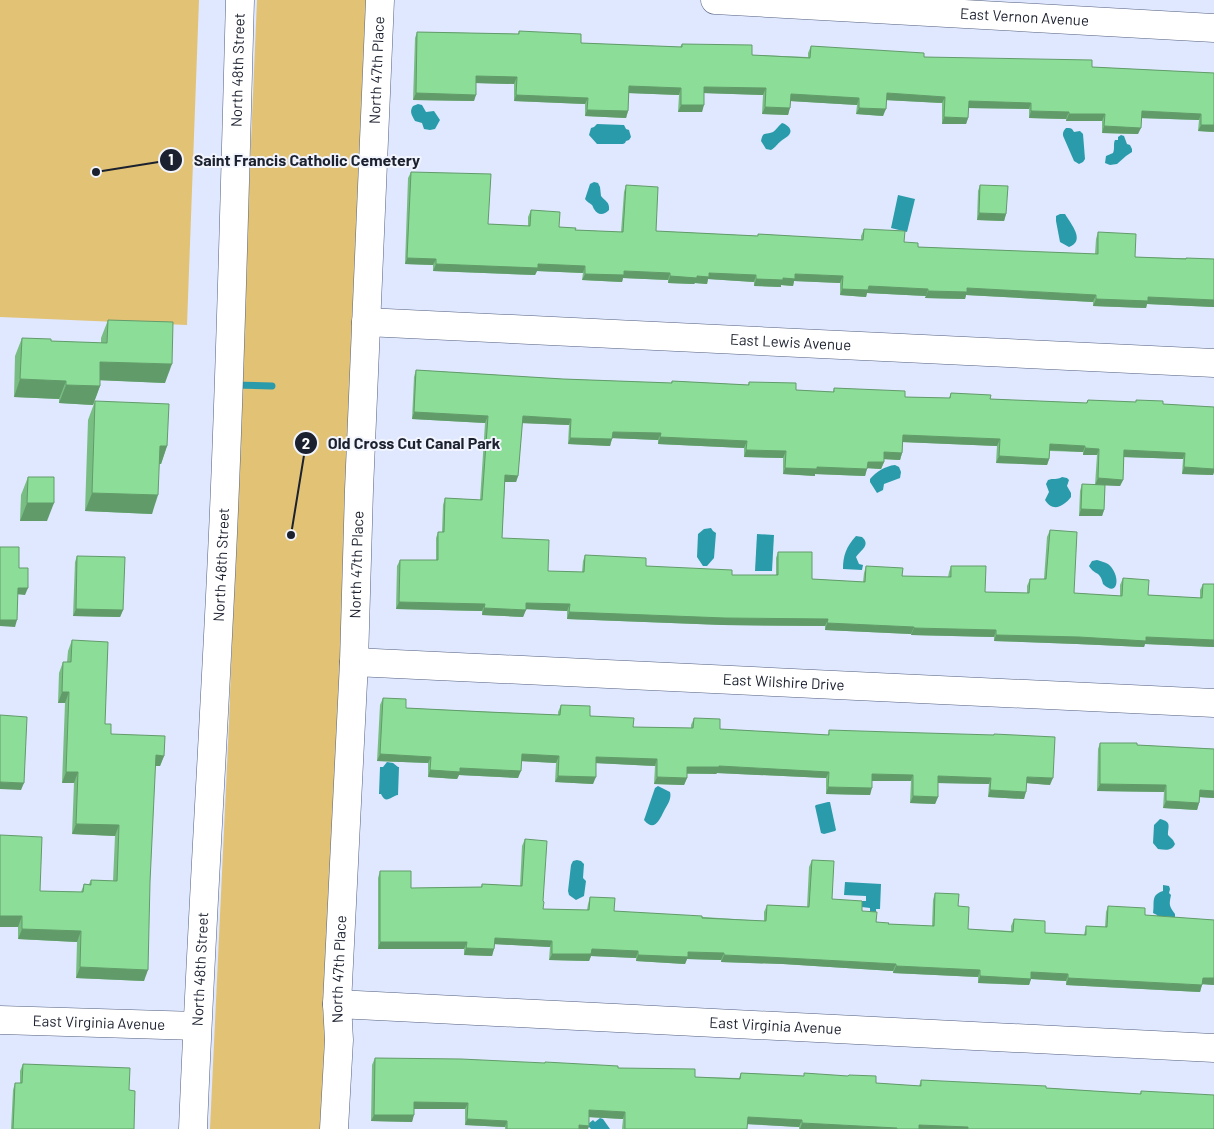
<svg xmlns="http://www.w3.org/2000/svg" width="1214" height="1129" font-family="Barlow,sans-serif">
<rect width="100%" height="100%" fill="#dfe8ff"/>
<g fill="#e2c376">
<path d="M0,0H199L187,325L0,317Z"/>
<path d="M257,0H369L323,1129H210L229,723L243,330Z"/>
</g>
<g fill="#2a9baa">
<path d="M418,104L422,105L426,112L434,111L440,120L435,129L430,130L424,129L422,123L415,121C412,115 409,112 413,106Z"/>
<path d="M782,123C788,125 794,130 788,136C786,138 783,139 781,141C777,144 776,147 771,150L766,149L761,141C763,131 765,135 773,132C776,130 778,126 782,123Z"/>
<path d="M597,124L624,125L626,129L629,130L631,137L629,140L626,141L625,143L623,144H597L589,135L591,128L594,127Z"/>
<path d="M1066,128C1071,128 1072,128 1074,132L1080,131L1083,134L1085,159L1083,162L1079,164L1074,161L1064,138C1062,134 1063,131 1066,128Z"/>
<path d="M1121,135L1124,136L1127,144L1130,145L1132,149V152L1126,156L1117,164L1110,165L1105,163L1106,156L1113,153C1115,148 1113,144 1115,140H1118V137Z"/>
<path d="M594,182L598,183L600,187L601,196C605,201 610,202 609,210C604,215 598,216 594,209C593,208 593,206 592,205C590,203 587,202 585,199L590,184Z"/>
<path d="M898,195L915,199L907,232L891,228Z"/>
<path d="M1060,214H1065C1071,224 1086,241 1069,247L1060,242L1056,221V216Z"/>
<path d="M895,465L899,467L901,472L900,478L884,484L883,490L877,493L870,482V479C876,472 885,466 895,465Z"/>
<path d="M1062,477L1067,478L1069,480L1067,486L1071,493V497C1064,506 1053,513 1045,500L1049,492L1046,484L1048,480C1053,478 1057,480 1062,477Z"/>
<path d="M711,528L713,531L716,533L714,558L707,566H703L697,557L698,534L704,529Z"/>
<path d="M757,534L774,535L772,571H755Z"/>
<path d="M856,536L862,537C871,545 861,550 856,557L859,564L863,565L862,570L843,569C843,556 846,547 856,536Z"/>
<path d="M1097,560C1100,561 1105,562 1108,564C1121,574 1119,599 1103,584C1100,570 1095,576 1089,566L1092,561Z"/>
<path d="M387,762L393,763L398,767H399L398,795C391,796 386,805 381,794H379L380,767H383Z"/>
<path d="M658,786L670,792C672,799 667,805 664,811C659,821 654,832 644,820L655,788Z"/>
<path d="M828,802H830L836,830L835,831L824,834L821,833L815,806L816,805Z"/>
<path d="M1160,819C1172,822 1168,826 1168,835L1173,840L1175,844C1172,851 1166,850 1158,849L1153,843L1154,825Z"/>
<path d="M577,860L581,861L584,864L583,878L586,881L584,896L576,900L569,895L568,891L571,865L573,861Z"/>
<path d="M845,882L881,884L880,909H876V912H870V908L862,907V901H866V896L844,895Z"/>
<path d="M1163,885L1169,886L1170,889L1169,893L1171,895C1169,905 1169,906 1175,914V917L1158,918L1157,915L1153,913C1155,903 1150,895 1163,891Z"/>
<path d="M600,1118L603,1119L610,1129H591L589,1127L588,1124L593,1120L595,1122Z"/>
</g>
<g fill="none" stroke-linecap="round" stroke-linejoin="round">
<path stroke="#2a9baa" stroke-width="7" d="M233,385L272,386"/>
<g stroke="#535f7e" stroke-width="29">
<g id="street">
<path id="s1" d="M715,0L1214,28"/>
<path id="s2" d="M366,322L1214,363"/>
<path id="s3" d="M354,662L1214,703"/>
<path id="s4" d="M337,1004L1214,1048"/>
<path id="s5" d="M0,1020L197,1026"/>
<path id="s6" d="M334,1129L339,1040L337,1004L354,662L359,490L380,0"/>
</g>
</g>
<g stroke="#535f7e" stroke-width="29">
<g id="secondary">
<path id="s7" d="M193,1129C201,930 214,732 223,533C231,356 235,178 240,0"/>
</g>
</g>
<use href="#street" stroke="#fff" stroke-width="28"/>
<use href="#secondary" stroke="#fff" stroke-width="28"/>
</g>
<g fill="#78be83">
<path d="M519,31L581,43L680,47L682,44L752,55L808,57V53L811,46L924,57L1092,67L1214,73V132L1198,131L1199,120L1141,118L1138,134L1102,133V121H1066V119L1029,118V109L968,108V118L966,124H942V103L886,100L883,116L856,114L857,105L791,101L788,115L762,114L763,95L704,93L702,112H678L679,95L629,93L628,111L626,118L585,116V104L514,101V84L476,83L474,101L413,100L415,38L417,32L518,34Z"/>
<path d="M411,172L488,224L528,226V217L531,210L559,227L575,230L621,232L624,192L626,185L656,231L758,236V234L861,240V236L864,229L918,247L1095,254L1096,239L1098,232L1135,257L1214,259V307L1147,304L1146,308L1093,306V302L966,295L965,299L925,298L926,296L867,293L866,297L840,295V283L794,281L793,286L781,285V287L754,286V282L708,279L707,284L695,283L694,284L668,283V280L623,278L622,282L582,280L583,273L537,271L535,275L433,271V265L405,264L408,178Z"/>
<path d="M980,185L1006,214L1004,221L977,220L978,191Z"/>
<path d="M108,320L165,383L100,380V386L93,405L59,403V399L14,397L15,356L22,338L51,341L101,343V338Z"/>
<path d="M416,370L563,379L671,383L672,381L748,385L749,382L796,390L833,392L834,388L905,397L949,398L951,393L990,399L1086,403L1088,400L1136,402V400L1163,404L1214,407V472L1213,475L1182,474L1183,459L1124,457L1123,480L1120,486L1105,485L1104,510L1102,516H1079L1080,491L1082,484L1095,485L1097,455H1083V452L1050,451L1049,459L1047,465L996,463L997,446L903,442L902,453L900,460L884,459V462L881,469L867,468L865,476L815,474V476L783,474V458L744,457V448L658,444V440L612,438L610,446L568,444L569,425L522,423L518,476L516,482H505L502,538L548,571L582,572L583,561L585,555L646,566L732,575H776V558L778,552L812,579L863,582L864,573L866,566L902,576L948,577L949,572L951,566L985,592L1027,593V586L1030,579H1044L1047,537L1050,530L1074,593L1120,596V585L1123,578L1148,595L1200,598V590L1203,584H1214V647L1145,644L1144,647L1077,644L994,641V637L911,635V634L825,630V626L723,625L567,619V611L526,609L523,617L482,615V611L396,609L397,566L400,560H436V538L438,532H442L443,505L445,498L480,500L485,423L412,419L414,377Z"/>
<path d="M95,401L167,446L161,464H159L152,514L85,511L88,420Z"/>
<path d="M28,477L47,521H20L21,495Z"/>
<path d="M77,556L123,610L120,617L73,616L75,562Z"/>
<path d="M72,640L105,724L111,734L164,756L160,766H155L144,981L76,978L77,942L18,939V927H0V835L40,891L81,892L84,884H89L91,880L113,881L115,836L72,834L74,783H62L65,703H58L59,673L63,662H67L68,651Z"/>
<path d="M383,698L406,708L558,715V712L561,705L590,716L633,727L691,728V725L694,718L720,729L828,735L829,730L1050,785L1027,783L1024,799L988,797L989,784L938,783V797L935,804L910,803L911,781H872L870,795L826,794V778L717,773L716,774H687V778L684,785L654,784L655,766L596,763L593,784L555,782L556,763L521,761L518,778L459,775L457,779L428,777V763L377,761L380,705Z"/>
<path d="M1100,743L1214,749V798L1200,797L1199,803L1197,810L1163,808L1164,792L1097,791L1098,749Z"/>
<path d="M525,839L543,901V909L587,910L588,904L590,897L614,911L764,921V912L767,905L807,907L809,867L812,860L832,899L862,911L876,922L888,924L932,926L933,900L935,893L958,906L968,929L1011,931V926L1014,919L1045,933L1084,935L1086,926L1105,927L1106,912L1108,906L1145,915L1214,920V985L1202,984L1200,992L1066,985V981L1031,979L1029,985L978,983V977L893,973V971L783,964L721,962V960L687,959L685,964L636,961V958L591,956L589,961L549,960L550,947L495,944L492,956L464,955V949H378V878L380,871L411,888L481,887L482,884L520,886L522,846Z"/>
<path d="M375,1058L618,1068L695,1077L739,1078L741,1073L804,1076V1073L876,1083L919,1086L921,1080L1140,1094L1141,1091L1214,1129H799V1127L747,1124V1129H622L623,1119L589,1117V1126L588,1129H505V1127L465,1125V1109H414L412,1122L371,1121L372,1065Z"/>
<path d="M23,1064L129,1090L134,1129H11L13,1090L15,1083H20V1071Z"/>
</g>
<g fill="#629b6a">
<path d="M476,76L517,77L514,84L474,83Z"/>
<path d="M629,86L681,88L679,95L627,93Z"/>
<path d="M704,87L766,88L763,95L702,93Z"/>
<path d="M416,93L476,95L474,101L413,100Z"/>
<path d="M887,93L945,97L942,103L884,100Z"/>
<path d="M791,94L859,98L857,105L789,101Z"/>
<path d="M516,95L588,98L585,104L514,101Z"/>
<path d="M969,101L1031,103L1029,109L966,108Z"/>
<path d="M681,105H704L702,112H678Z"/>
<path d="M765,107L790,108L788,115L762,114Z"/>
<path d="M859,108L886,109L883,116L856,114Z"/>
<path d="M587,110L628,111L626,118L585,116Z"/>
<path d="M1031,111L1069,112L1066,119L1029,118Z"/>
<path d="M1142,111L1201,114L1199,120L1139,118Z"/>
<path d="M1069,114H1105L1102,121H1066Z"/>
<path d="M944,117L968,118L966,124H942Z"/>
<path d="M1201,125H1214V132L1198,131Z"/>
<path d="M1104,126L1141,128L1138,134L1102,133Z"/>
<path d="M979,213L1006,214L1004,221L977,220Z"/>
<path d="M407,258L436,259L433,265L405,264Z"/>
<path d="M436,264H538L585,266L583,273L537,271L535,275L433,271Z"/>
<path d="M624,271L670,273L668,280L623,278L622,282L582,280L585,274Z"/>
<path d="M709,273L756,275L754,282L708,279L707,284L695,283L694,284L668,283L670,276H697Z"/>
<path d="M795,274L843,276L840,283L794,281L793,286L781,285V287L754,286L756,279L783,278Z"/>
<path d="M869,286L928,289L926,296L867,293L866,297L840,295L842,289Z"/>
<path d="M967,288L1096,295L1093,302L966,295L965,299L925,298L928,291Z"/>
<path d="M1148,297L1214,300V307L1147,304L1146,308L1093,306L1096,299Z"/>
<path d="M100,362L172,364L165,383L94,380Z"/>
<path d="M20,379L66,381L59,399L14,397Z"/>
<path d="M66,385L100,386L93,405L59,403Z"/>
<path d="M414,412L488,416L485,423L412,419Z"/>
<path d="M523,416L571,419L569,425L520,423Z"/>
<path d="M613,432L661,433L658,440L610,438Z"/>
<path d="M903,435L1000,439L997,446L901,442Z"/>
<path d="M660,437L747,441L744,448L658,444Z"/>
<path d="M570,438L612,439L610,446L568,444Z"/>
<path d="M1050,444L1085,446L1083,452L1047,450Z"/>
<path d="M160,446H167L161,464H153Z"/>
<path d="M1085,448L1099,449L1097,455H1083Z"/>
<path d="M746,450L786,451L783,458L744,457Z"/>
<path d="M1124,450L1185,453L1183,459L1122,457Z"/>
<path d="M884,452L902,453L900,460L882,459Z"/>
<path d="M999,456L1049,459L1047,465L996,463Z"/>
<path d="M868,462H884L881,469L865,468Z"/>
<path d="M817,467L867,469L865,476L815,474V476L783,474L785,468Z"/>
<path d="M1184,467L1214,469V472L1213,475L1182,474Z"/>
<path d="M505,475L518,476L516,482H503Z"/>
<path d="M1098,478L1123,480L1120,486L1095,485Z"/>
<path d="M92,493L158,495L152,514L85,511Z"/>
<path d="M27,503H54L47,521H20Z"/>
<path d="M1081,509L1104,510L1102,516H1079Z"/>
<path d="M18,588H28L25,595L15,594Z"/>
<path d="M399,602L485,604L482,611L396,609Z"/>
<path d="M526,603L570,604L567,611L523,609Z"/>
<path d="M484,608L526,610L523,617L482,615Z"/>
<path d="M76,609L123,610L120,617L73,616Z"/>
<path d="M569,612L828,619L825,626L723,625L567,619Z"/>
<path d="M0,620H17L15,627L0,626Z"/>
<path d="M827,623L914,627L911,634L825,630Z"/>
<path d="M914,628L996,630L994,637L911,635Z"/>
<path d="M996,635L1146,637L1214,640V647L1145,644L1144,647L1077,644L994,641Z"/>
<path d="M62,692H69L65,703H58Z"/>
<path d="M380,754L431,757L428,763L377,761Z"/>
<path d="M522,754L559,756L556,763L519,761Z"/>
<path d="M156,755L164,756L160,766H152Z"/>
<path d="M596,757L657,759L655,766L594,763Z"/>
<path d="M719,766L829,772L826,778L717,773L716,774L684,773L687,767Z"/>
<path d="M460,768L521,771L518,778L459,775L457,779L428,777L430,770Z"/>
<path d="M66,772H78L74,783H62Z"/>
<path d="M872,774L913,775L911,781H870Z"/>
<path d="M558,776L596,777L593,784L555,782Z"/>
<path d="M938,776L991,778L989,784L936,783Z"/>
<path d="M657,777L687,778L684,785L654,784Z"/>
<path d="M1027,777L1053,778L1050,785L1025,783Z"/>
<path d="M0,782L24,783L21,790L0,789Z"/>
<path d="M1100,784L1166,785L1164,792L1097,791Z"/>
<path d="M828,787L872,788L870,795L826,794Z"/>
<path d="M990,790L1026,792L1024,799L988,797Z"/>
<path d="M1200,790L1214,791V798L1198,797Z"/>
<path d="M913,796L938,797L935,804L910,803Z"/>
<path d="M1166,801L1199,803L1197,810L1163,808Z"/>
<path d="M76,824L119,825L115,836L72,834Z"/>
<path d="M0,916H22L18,927H0Z"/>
<path d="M22,929L81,931L77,942L18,939Z"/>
<path d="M495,938L552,941L550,947L492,944Z"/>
<path d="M380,942H467L464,949H378Z"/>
<path d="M466,948L494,949L492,956L464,955Z"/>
<path d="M592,949L638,951L636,958L591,956L589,961L549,960L552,954Z"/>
<path d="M688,952L724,953L721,960L687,959L685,964L636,961L638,955Z"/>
<path d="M724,955L786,958L896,964L893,971L783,964L721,962Z"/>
<path d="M896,966L980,970L978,977L893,973Z"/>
<path d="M80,967L148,970L144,981L76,978Z"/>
<path d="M1031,972L1068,974L1066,981L1031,979L1029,985L978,983L980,976Z"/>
<path d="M1068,978L1202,985L1200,992L1066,985Z"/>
<path d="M1203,978H1214V985L1200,984Z"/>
<path d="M414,1102L468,1103L465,1109H412Z"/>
<path d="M589,1110L625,1112L623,1119L587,1117Z"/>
<path d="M374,1115H414L412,1122L371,1121Z"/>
<path d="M748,1117L802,1120L799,1127L745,1124Z"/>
<path d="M467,1119L507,1121L505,1127L465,1125Z"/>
<path d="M802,1123L897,1128L896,1129H800Z"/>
<path d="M579,1125L589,1126L588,1129H577Z"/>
<path d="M919,1125L968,1127V1129H918Z"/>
</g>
<g fill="#8cdd98" stroke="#629b6a">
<path d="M519,31L581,34V43L682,47V44L752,45V55L810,58L811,46L924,53V57L1092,60V67L1214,73V125H1201V114L1142,111L1141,128L1104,126L1105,114H1069V112L1031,111V103L969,101L968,118L944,117L945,97L887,93L886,109L859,108V98L791,94L790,108L765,107L766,88L704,87V105H681V88L629,86L628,111L587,110L588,98L516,95L517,77L476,76V95L416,93L417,32L519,34Z"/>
<path d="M411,172L491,174L488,224L530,226L531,210L560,212L559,227L576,228L575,230L623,232L626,185L658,187L656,231L758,236V234L863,240L864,229L905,231L904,242L918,243V247L1098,254V232L1136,234L1135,257L1186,259V258L1214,259V300L1148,297V301L1096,299V295L967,288V292L928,291V289L869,286L868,290L842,289L843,276L795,274V279L783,278V280L756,279V275L709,273V277L697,276V278L670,276V273L624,271V275L585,274V266L538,264V268L436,264V259L407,258Z"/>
<path d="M980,185L1008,186L1006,214L979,213Z"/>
<path d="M108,320L173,322L172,364L100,362V386L66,385V381L20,379L22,338L51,339V341L107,343Z"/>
<path d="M416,370L563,379L672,383V381L749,385V382L796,383V390L834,392V388L905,391V397L950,398L951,393L991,395L990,399L1087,403L1088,400L1136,402V400L1163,401V404L1214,407V469L1184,467L1185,453L1124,450L1123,480L1098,478L1099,449L1085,448V446L1050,444L1049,459L999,456L1000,439L903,435L902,453L884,452V462H868L867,469L817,467V469L785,468L786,451L746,450L747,441L660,437L661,433L613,432L612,439L570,438L571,419L523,416L518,476L505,475L502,538L549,540L548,571L584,572L585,555L646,558V566L732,570V575H778V552H812V579L865,582L866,566L903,568L902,576L951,577V566H986L985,592L1029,593L1030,579H1046L1050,530L1077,532L1074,593L1122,596L1123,578L1149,580L1148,595L1202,598L1203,584H1214V640L1146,637V641L1079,637L996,635V630L914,628V627L827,623L828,619L725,618L569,612L570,604L526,603V610L484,608L485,604L399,602L400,560H438V532H444L445,498L482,500L488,416L414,412Z"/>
<path d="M95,401L169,404L167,446H160L158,495L92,493Z"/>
<path d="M28,477H54V503H27Z"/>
<path d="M1082,484L1105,485L1104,510L1081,509Z"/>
<path d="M0,547H19V568H28V588H18L17,620H0Z"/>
<path d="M77,556L125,557L123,610L76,609Z"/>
<path d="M72,640L108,642L105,724H111V734L165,736L164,756L156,755L150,882L148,970L80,967L81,931L22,929V916H0V835L42,837L40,891L83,892L84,884L91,885V880L117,881L119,825L76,824L78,772H66L69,692H62L63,662H71Z"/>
<path d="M383,698L406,699V708L487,712L560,715L561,705L590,706V716L634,718L633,727L693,728L694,718L720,719V729L829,735V730L891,732L994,735V734L1055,737L1053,778L1027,777L1026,792L990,790L991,778L938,776V797L913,796V775L872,774V788L828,787L829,772L719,766V767H687V778L657,777V759L596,757V777L558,776L559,756L522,754L521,771L460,768V772L430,770L431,757L380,754Z"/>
<path d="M0,715L27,717L24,783L0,782Z"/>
<path d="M1100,743H1137V745L1214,749V791L1200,790L1199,803L1166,801V785L1100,784Z"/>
<path d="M525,839L547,841L543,901L544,902L543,909L589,910L590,897L615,898L614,911L702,916V918L766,921L767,905L809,907L812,860L834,861L832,899L862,901V911L877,912L876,922L889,923L888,924L934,926L935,893L959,894L958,906L969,907L968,929L1013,932L1014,919L1045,921V933L1086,935V926L1107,927L1108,906L1145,908V915L1214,920V978H1203L1202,985L1068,978V974L1031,972V979L980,976V970L896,966V964L786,958L724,955V953L688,952V957L638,955V951L592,949L591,954H552V941L495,938L494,949L466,948L467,942H380V871H411V888L482,887V884L522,886Z"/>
<path d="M375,1058L461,1059L545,1063V1062L618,1066V1068L695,1069V1077L740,1079L741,1073L804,1076V1073L848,1076L849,1075L876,1076V1083L921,1086V1080L1046,1086V1088L1141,1094V1091L1214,1095V1129H968V1127L919,1125V1129H897V1128L802,1123V1120L748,1117L747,1129H625V1112L589,1110V1126L579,1125V1129H507V1121L467,1119L468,1103L414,1102V1115H374Z"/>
<path d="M23,1064L130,1068L129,1090L135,1091L134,1129H13L15,1083H22Z"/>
</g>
<g text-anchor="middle" stroke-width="4" stroke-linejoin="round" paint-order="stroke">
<g font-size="15" fill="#1c212f" stroke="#f2f5fd">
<text dy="5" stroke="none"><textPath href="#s1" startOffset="310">East Vernon Avenue</textPath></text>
<text dy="5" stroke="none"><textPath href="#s7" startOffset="1060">North 48th Street</textPath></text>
<text dy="5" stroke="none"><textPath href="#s6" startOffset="1060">North 47th Place</textPath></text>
<text dy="5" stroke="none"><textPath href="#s2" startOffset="425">East Lewis Avenue</textPath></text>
<text dy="5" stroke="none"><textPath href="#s7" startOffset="565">North 48th Street</textPath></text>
<text dy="5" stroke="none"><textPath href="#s6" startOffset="565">North 47th Place</textPath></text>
<text dy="5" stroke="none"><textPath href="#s3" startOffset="430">East Wilshire Drive</textPath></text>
<text dy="5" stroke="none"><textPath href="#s7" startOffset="160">North 48th Street</textPath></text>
<text dy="5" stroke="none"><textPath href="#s6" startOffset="160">North 47th Place</textPath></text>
<text dy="5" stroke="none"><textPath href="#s5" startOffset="99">East Virginia Avenue</textPath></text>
<text dy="5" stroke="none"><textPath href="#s4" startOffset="439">East Virginia Avenue</textPath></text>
</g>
</g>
<path fill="none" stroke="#1c212f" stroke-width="2" d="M96 172L171 160M291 535L306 443"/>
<g fill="#1c212f" stroke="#f2f5fd" stroke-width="2">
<circle cx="96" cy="172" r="5"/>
<circle cx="291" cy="535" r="5"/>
<circle cx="171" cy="160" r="12"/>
<circle cx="306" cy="443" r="12"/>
</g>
<g font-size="15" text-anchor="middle" font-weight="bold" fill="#fff">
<text x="171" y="165">1</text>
<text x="306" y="449">2</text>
</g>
<g font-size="16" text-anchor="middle" font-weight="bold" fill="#1c212f" stroke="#f2f5fd" stroke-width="4" stroke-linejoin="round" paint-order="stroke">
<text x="307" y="166">Saint Francis Catholic Cemetery</text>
<text x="414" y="449">Old Cross Cut Canal Park</text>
</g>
</svg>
